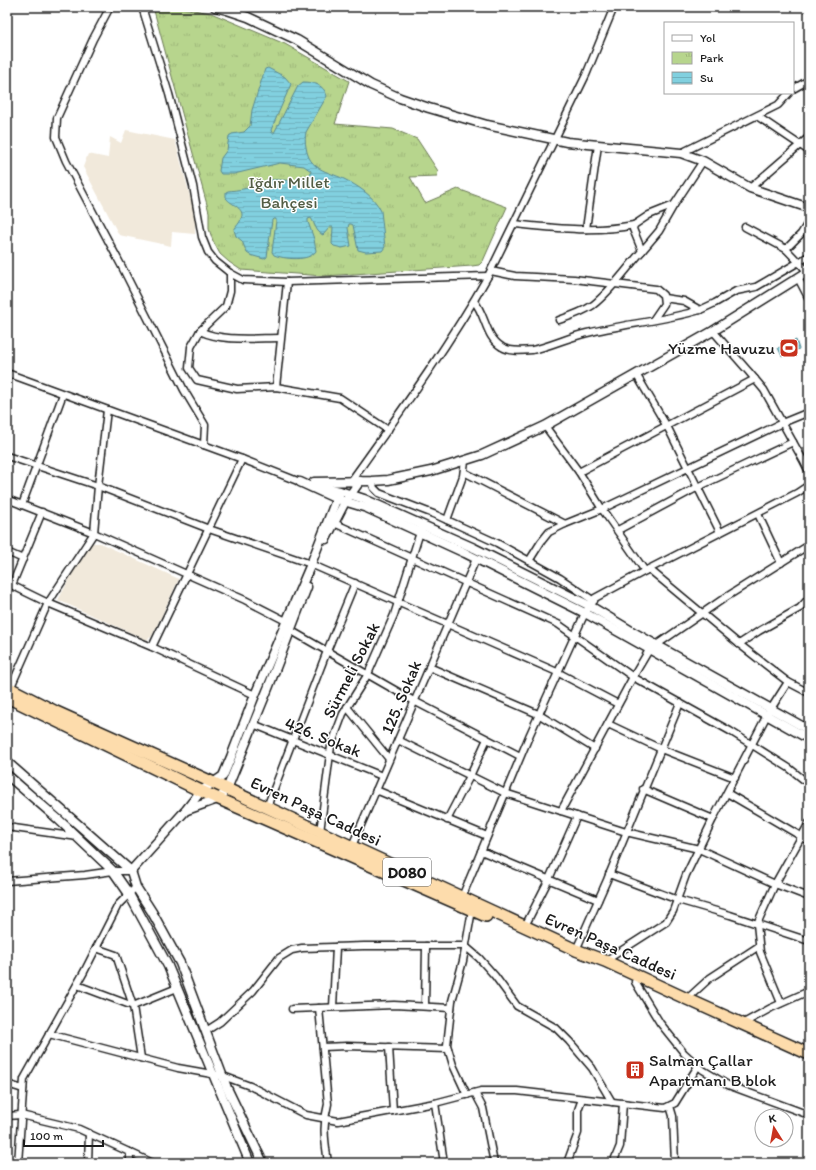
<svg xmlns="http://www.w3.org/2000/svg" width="816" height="1170" font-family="Itim,sans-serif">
<defs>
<pattern id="park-tufts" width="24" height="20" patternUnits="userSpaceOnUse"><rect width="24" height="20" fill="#b7d58d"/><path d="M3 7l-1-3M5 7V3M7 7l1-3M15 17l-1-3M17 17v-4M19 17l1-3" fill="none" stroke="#9db679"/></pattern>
<pattern id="water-rules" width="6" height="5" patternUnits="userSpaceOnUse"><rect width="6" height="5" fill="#81d0df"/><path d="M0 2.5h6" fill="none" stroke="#6fb2bf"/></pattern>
</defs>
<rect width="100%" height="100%" fill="#fff"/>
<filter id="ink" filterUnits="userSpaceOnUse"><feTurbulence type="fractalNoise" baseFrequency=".025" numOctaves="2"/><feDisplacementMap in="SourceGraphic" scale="8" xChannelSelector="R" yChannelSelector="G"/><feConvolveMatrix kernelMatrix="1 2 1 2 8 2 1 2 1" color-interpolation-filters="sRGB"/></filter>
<g filter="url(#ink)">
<g fill="#f1e9db">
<path d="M126,130L175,140L195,215V234L172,232L171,246L119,235L83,167L88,154L108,158L110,137L121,143Z"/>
<path d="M89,543H100L179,579L152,636L147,640L58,600Z"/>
</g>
<path fill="url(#park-tufts)" stroke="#6a7854" d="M153,7H175L211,13L285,44L349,81L335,124L393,129L417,139L438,171L437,176L410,177L425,203L458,189L507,207L483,261L479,265L472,266L324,276L241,270L229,262L220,254L213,241L209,229V212Z"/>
<g fill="url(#water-rules)" stroke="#598891">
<path d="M268,68L285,77L291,84L271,130L272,133H274L298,86L303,82C314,82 324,85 327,96L306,132C305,137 305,142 306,147C309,170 327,171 344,179C358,186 374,196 381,211L385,247L382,251L366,252L358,250L353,225L351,224H349L348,228L351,246L342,248L334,246L332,244L333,227H330L323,235C316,232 315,224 311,218L308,219V222L314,239L316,251C309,262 284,259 274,255L272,252L276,221V219H273L272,220L267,257L264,259L250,255L247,253L242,241L236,236L234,230C236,226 240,223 241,219C246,208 231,205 226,198V192L228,191C238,190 247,189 256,185C260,184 264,181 268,180C278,178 310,186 311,171L304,166L280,163L234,174H221L219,171L221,158L227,150L229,136L232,134L244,132L250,126L252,110L265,69Z"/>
<path d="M796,340L799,349L782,356L778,348Z"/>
</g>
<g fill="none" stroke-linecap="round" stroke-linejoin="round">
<g stroke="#1c1c1c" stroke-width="9">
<g id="street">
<path d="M110,7L93,39L57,118L56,137L66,161L121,265L184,390L205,425L204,445"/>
<path d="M142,7L169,94L193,186L202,237L208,252L215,261L230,273L243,280L287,282L488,276"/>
<path d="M793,89L809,80"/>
<path d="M757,116L809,151"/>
<path d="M681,153L778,105L789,93"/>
<path d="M750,188L809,137"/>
<path d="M514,224C554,228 594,233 634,225"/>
<path d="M745,227L786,249L808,272"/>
<path d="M586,229L598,145"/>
<path d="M786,249L801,234L809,221"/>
<path d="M642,251L659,231L674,205"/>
<path d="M491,271L515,276L574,279L656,289L663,295L664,304L653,320"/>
<path d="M230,273V291L226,306L200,331L191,347L189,368L197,380L237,389L276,387L340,398L388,430"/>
<path d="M798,278L809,299"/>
<path d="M664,298L684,301L700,310"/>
<path d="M474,301C486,315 485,337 502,347C510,352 522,351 532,350C549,347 569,337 587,333C624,324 663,321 700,310L715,303L736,291L756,287L809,256"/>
<path d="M559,320C571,316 583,312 593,305C612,290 626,269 642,251L633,229L634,225L649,215L674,205L703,161"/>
<path d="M200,331C222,342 256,338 280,338"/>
<path d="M713,331L749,372L764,390L803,460L809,472"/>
<path d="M7,373L242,459L300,482"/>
<path d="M636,374L669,430L720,532"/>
<path d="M276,387L287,282"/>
<path d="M545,426L579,472L602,509L645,571"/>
<path d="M7,456L98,486L209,529L311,564"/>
<path d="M464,472L565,524"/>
<path d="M579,472L755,379"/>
<path d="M351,481C399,414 448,347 488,276L586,75L614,7"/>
<path d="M372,481L374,488L379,493L436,515L497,543L560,578L594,601"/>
<path d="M7,499L94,533L245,600L286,621L290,630L414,701L520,756"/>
<path d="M22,505L63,394"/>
<path d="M758,514L781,563"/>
<path d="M447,520L463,476L465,461"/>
<path d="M334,523L558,624L633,677L730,731L789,768L809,784"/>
<path d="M618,530L698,487L793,442"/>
<path d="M7,552L23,559"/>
<path d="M529,561L541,542L549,532L565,524L602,509L782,423L809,412"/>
<path d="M315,566L557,672L618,704"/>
<path d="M649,569L739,644L788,682L809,693"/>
<path d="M7,583L48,603L152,647L255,695"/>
<path d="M12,585L42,512"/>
<path d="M739,644L759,631L800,608L809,598"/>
<path d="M152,647L242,459"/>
<path d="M429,667L538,714L595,749"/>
<path d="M10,689L48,603L94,533L98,486L107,410"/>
<path d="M347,707L389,759"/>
<path d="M253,724L382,776"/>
<path d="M608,724L661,749L735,778"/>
<path d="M398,740L505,793L626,832L699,849L775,884L809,897"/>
<path d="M643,789L713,819"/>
<path d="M376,790L487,836"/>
<path d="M727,793L809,841"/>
<path d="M267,807L327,651L355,583"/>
<path d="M561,811L633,677L649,650L723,599L809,545"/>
<path d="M447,820L470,776L487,739"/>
<path d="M7,827L78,837"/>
<path d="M320,832L331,746L343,714L368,674L394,615L421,529"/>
<path d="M352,846L476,559"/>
<path d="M481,851L598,900"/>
<path d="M609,874L678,900L730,915L809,941"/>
<path d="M7,881L85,875L113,871H131"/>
<path d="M462,897L530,734L585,613L595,598L645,571L797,493L809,485"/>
<path d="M525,926L549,879L577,816"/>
<path d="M96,948L116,955L133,1006L141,1058"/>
<path d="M576,950L607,880L680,703"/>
<path d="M605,961L666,922L673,911L686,875L713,819L767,715L788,682"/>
<path d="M635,982L660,1023L684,1053L703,1070L728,1085L809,1115"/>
<path d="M77,985L133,1006L177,988"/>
<path d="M687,999L710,978L759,946"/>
<path d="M781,1003L760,952L757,924L775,884L809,823"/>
<path d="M425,1006L426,946"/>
<path d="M333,1007L336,947"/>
<path d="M319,1008L328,1104C322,1126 325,1141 328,1163"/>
<path d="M292,1009L394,1005L451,1008"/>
<path d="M742,1024L771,1008L809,991"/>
<path d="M206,1031L220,1022L253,991L279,958L292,950L302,948L364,946H465L479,958L495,976L517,1006L556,1028L569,1041L592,1068L612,1102"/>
<path d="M49,1034L178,1068L223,1076L250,1086L306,1115L338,1121L435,1103L481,1091H517L665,1108L675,1103L698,1066"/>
<path d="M323,1047L347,1046L448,1049"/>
<path d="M389,1047L393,1111"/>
<path d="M7,1084L23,1089"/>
<path d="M475,1093L483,1108L494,1163"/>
<path d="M467,1095L453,1065L447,1045L452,1001L463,961L472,910"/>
<path d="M435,1103L444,1163"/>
<path d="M670,1106L673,1116L675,1163"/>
<path d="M7,1116L21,1115L79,1129L153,1163"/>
<path d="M18,1163L24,1079L84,972L118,905L136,887"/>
<path d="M88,1163L89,1133"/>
<path d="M130,1163V1152"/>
<path d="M567,1163L578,1133V1110L582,1099"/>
<path d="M613,1163L620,1146L623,1103"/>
</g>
</g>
<g stroke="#1c1c1c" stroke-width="11">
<g id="secondary">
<path d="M215,7L227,10L248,17L297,40L371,85L400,98L429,108L487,125L567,142L681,153L703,161L750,188L809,208"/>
<path d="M300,482L337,499L367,508L465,553L585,613L809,739"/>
<path d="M314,482L372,481L388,480L431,471L482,455L545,426L713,331L809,271"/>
<path d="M316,486L340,491L364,499L474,548L590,606L633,632L809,730"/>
<path d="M326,539L345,502L360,481"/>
<path d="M7,762L131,871L136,887L152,912L180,963L227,1088L263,1163"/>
<path d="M7,775L58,819L113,871L129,894L168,966L250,1163"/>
<path d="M187,810L220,798L227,789L269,686L307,587"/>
<path d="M131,871L186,810L201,791L223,776L231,757L255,695L311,564L338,495"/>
</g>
</g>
<g stroke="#1c1c1c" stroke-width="14">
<g id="highway">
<path d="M7,687L56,712L214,783L576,950L605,961L687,999L809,1054"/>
<path d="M7,697L201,791L486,916"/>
</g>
</g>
<use href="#street" stroke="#fff" stroke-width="6"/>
<use href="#secondary" stroke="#fff" stroke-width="8"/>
<use href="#highway" stroke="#fddcac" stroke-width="11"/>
</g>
</g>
<defs>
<g id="stadium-square" transform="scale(1)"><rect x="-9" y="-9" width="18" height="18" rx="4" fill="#c8321e" stroke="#fff"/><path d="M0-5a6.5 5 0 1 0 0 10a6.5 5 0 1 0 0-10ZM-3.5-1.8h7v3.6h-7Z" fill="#fff"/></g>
<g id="building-square" transform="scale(1)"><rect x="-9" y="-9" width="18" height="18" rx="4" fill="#c8321e" stroke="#fff"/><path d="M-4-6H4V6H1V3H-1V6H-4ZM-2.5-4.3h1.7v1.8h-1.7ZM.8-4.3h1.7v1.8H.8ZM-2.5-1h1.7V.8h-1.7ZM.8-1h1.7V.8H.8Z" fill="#fff"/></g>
</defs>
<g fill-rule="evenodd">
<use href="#stadium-square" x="789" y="348"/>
<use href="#building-square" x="635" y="1070"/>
</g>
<g text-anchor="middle" stroke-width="3" stroke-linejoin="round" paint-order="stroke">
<rect fill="#fff" stroke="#606060" stroke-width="1" x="383" y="858" width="48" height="28" rx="3"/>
<g font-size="16" font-weight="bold" fill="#1c1c1c">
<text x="407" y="878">D080</text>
</g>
<g font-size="17" fill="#525d44" stroke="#fff">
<text x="289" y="188">Iğdır Millet<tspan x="289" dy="20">Bahçesi</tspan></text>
</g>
<g font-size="17" fill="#1c1c1c" stroke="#fff" text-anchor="end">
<text x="775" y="354">Yüzme Havuzu</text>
<text x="649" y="1066" text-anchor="start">Salman Çallar<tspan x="649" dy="20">Apartmanı B blok</tspan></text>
</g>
<g font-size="17" fill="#1c1c1c" stroke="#fff">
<text transform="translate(351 670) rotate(-63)" y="6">Sürmeli Sokak</text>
<text transform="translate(401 697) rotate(-67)" y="6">125. Sokak</text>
<text transform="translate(323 737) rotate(22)" y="6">426. Sokak</text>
<text transform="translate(316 811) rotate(25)" y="6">Evren Paşa Caddesi</text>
<text transform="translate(611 946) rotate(24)" y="6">Evren Paşa Caddesi</text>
</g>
</g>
<rect width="816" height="1170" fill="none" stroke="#fff" stroke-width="24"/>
<rect x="12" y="12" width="792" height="1146" fill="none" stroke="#1c1c1c" stroke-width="1.5" filter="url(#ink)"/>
<rect x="664" y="22" width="130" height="72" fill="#ffffff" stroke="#a4a4a4"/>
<rect x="672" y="35" width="20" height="6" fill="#ffffff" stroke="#a4a4a4"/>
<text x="700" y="42" font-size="12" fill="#1c1c1c">Yol</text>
<rect x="672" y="52" width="20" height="12" fill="url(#park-tufts)" stroke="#a4a4a4"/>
<text x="700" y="62" font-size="12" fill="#1c1c1c">Park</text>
<rect x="672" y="72" width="20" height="12" fill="url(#water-rules)" stroke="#a4a4a4"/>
<text x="700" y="82" font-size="12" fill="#1c1c1c">Su</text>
<g transform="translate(774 1128) rotate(349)"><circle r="19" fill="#ffffff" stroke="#a4a4a4"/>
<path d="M0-3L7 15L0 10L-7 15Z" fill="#c8321e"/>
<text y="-6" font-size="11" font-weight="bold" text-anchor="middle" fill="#1c1c1c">K</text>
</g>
<path d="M24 1140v6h79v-6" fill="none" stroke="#1c1c1c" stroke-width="2"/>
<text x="30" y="1140" font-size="12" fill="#1c1c1c" stroke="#ffffff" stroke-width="3" paint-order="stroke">100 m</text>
</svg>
